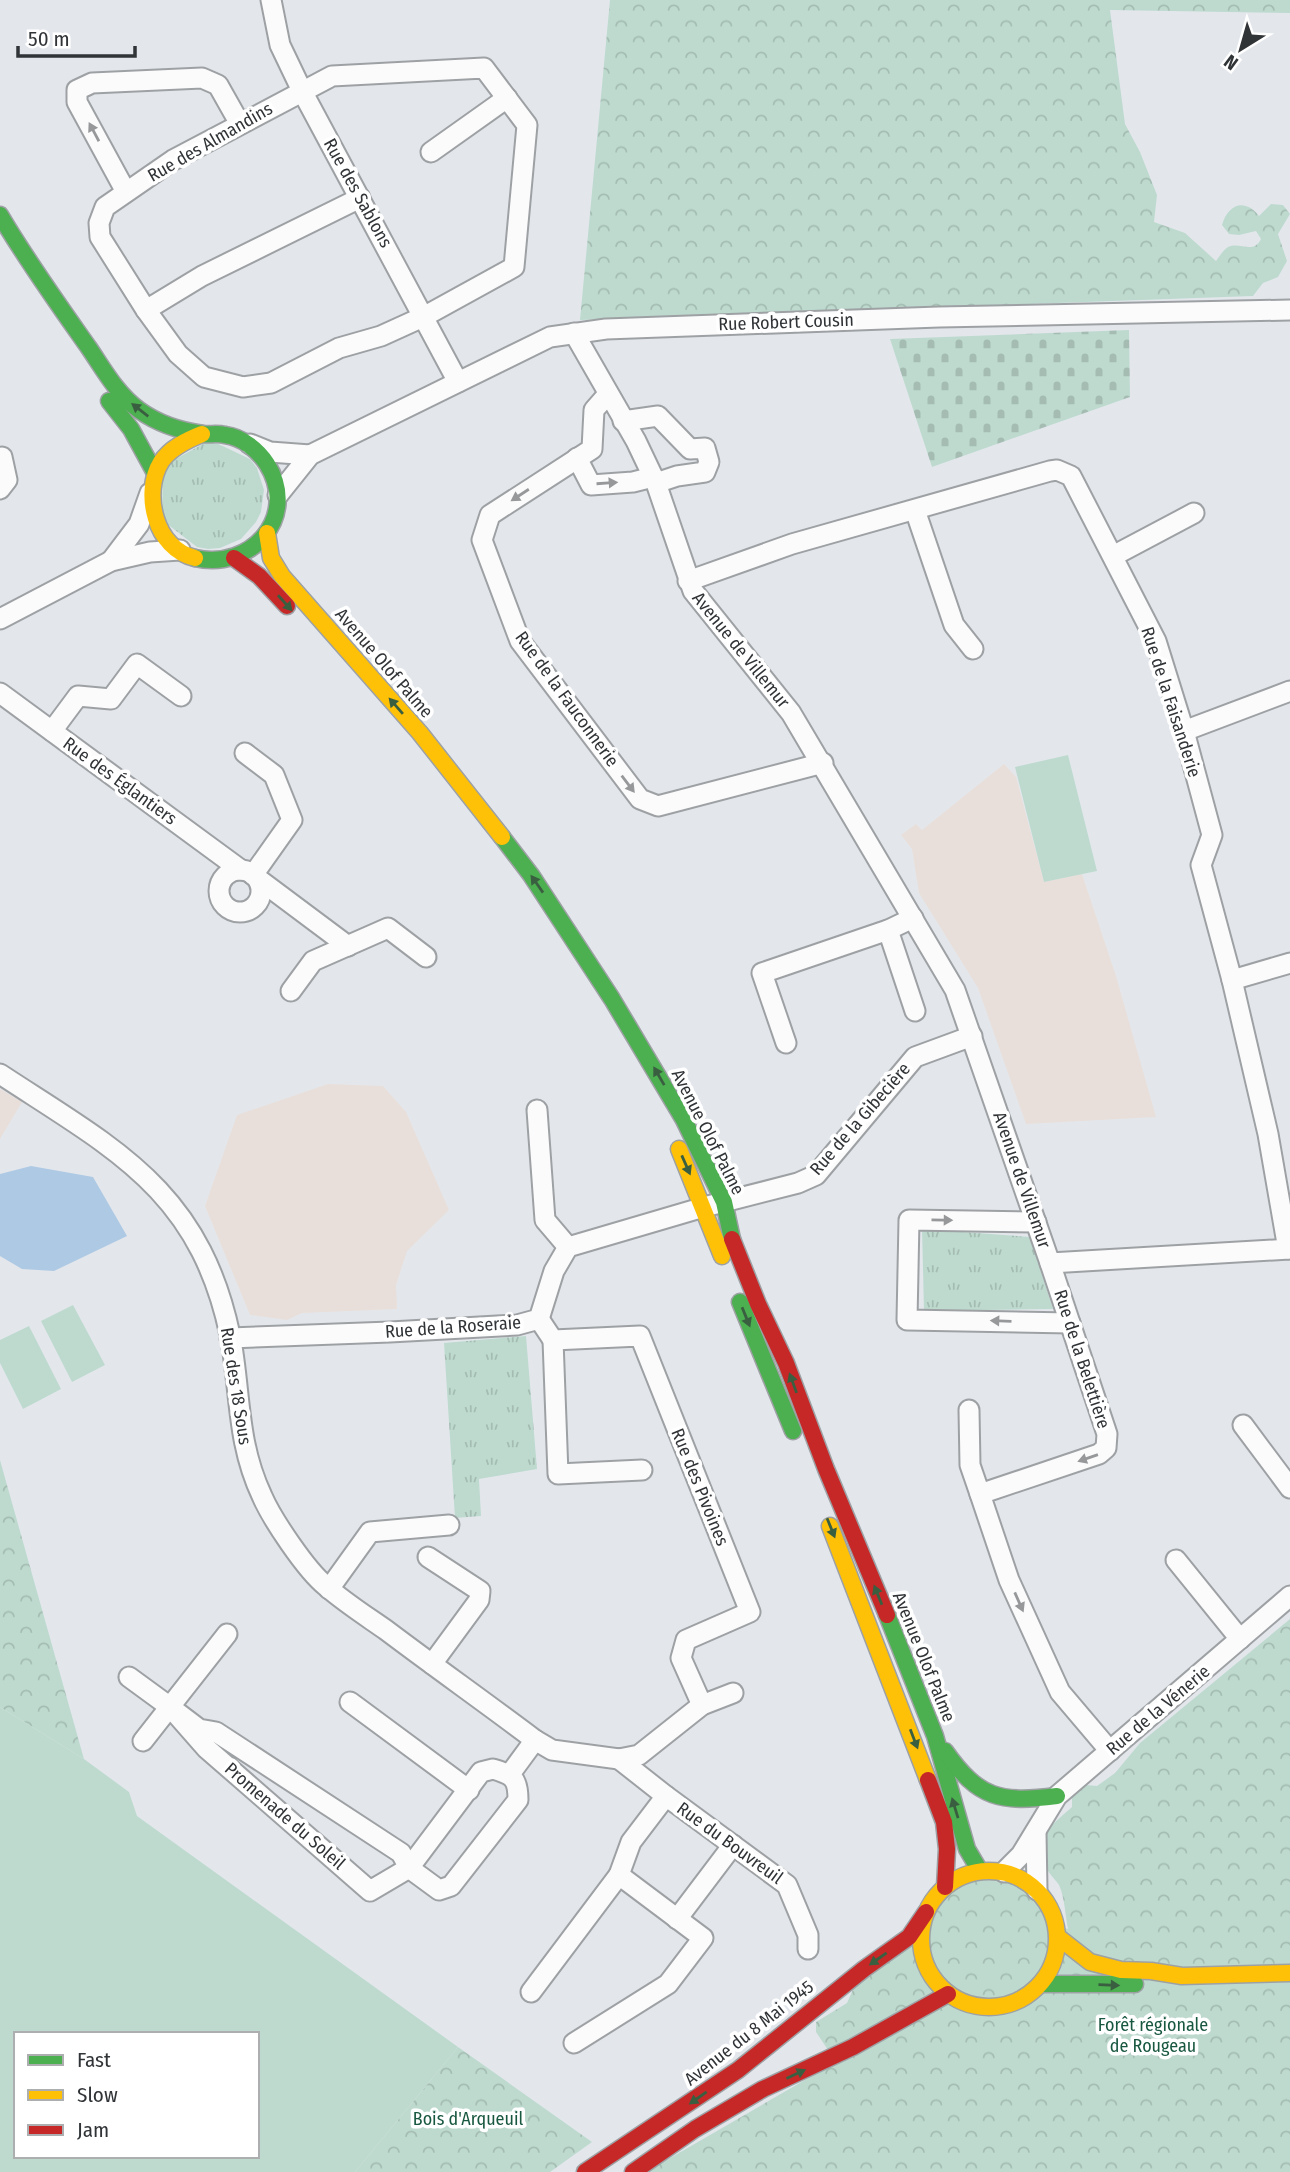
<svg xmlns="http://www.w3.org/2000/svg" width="1290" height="2172" font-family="'Fira Sans Condensed',sans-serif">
<defs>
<pattern id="grass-tufts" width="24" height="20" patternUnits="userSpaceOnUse" patternTransform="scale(1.75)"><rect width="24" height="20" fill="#bedacf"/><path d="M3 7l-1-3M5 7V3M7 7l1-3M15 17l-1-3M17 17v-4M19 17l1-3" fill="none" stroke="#a4bcb2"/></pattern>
<pattern id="forest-crowns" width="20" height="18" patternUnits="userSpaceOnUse" patternTransform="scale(1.75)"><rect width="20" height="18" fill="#bedacf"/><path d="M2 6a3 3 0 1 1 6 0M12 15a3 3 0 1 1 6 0" fill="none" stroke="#a4bcb2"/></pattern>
<pattern id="cemetery-stones" width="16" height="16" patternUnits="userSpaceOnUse" patternTransform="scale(1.75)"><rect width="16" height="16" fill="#bedacf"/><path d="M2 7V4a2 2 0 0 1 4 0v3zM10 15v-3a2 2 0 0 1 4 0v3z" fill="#a4bcb2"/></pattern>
</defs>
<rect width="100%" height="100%" fill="#e3e7ec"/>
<g fill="#e9dfda">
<path d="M1004,764L1016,777L1044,882L1082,874L1116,976L1156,1117L1026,1124L978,988L919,893L912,849L901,835L916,824L922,830Z"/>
<path d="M328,1084L383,1086L406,1112L449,1210L407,1251L396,1285L397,1309L302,1313L287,1320L250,1315L205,1206L237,1115Z"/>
<path d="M0,1089L22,1102L0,1139Z"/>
</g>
<g fill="url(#grass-tufts)">
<path d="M210,440L250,459L257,468L264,490L261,512L256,522L241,539L220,548L208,549L197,547L162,520L163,466Z"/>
<path d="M922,1229L1030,1237L1053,1309L924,1311Z"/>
<path d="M526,1336L537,1469L479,1479L481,1516L455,1518L444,1343Z"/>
</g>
<g fill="url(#forest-crowns)">
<path d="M610,0H1290V13L1110,10L1125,124L1140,152L1157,195L1154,222L1185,233L1216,261C1219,257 1223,250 1228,247C1240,241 1253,255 1261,239L1256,231L1239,235L1229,234L1222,225C1228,204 1245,198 1259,216L1271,204L1283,205L1290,214L1278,234L1287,261L1278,277L1263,283L1253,296L580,320Z"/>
<path d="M0,1460L84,1759L0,1707Z"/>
<path d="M1290,1619V2172H646L836,2062L816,2032V2022L847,2003L855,1985C881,1958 938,1891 970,1880C982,1876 1001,1876 1013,1881C1034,1890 1035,1905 1049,1920C1053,1924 1062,1927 1068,1929C1065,1915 1065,1898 1059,1885C1055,1879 1049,1874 1046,1867C1031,1839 1053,1824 1072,1807V1797L1086,1785L1097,1786L1115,1773L1140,1743Z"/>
<path d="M458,2047L592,2142L550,2172H355Z"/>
</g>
<path fill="url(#cemetery-stones)" d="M1129,330L1130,397L932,467L890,339Z"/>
<g fill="#bedacf" fill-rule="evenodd">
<path d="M1068,755L1097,871L1044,882L1015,767Z"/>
<path d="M73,1305L105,1365L72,1382L41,1321Z"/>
<path d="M29,1326L61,1389L23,1409L0,1363V1340Z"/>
<path d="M0,1707L84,1759L129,1792L137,1816L458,2047L355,2172H0ZM16,2034H257V2156H16Z"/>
</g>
<path fill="#aec9e4" d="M31,1166L93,1177L127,1236L54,1271L22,1269L0,1256V1174Z"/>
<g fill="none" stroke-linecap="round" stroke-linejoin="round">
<g stroke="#9ea1a4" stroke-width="23">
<g id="street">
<path d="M271,0L280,45L302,91L458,382"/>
<path d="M484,68L527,125L514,267L425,316L381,336L339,348L271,383L243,387L204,377L178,354L146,310L100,237L99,223L105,207L173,160L332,76Z"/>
<path d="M431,152L507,98"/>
<path d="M126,192L77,102V90L92,83L202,78L218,85L240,124"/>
<path d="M146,310L202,276L360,198"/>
<path d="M574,333L636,441L656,483L693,591L791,713L955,990L1050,1263L1290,1249"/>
<path d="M608,394L594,410L592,449L490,515L482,540L520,641L640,799L658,806L823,763"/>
<path d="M623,421L658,416L690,449L705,448L709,462L705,472L677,476L656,483"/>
<path d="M250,444L270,452L310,455"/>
<path d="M577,458L591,485L633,482L653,477"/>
<path d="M0,489L7,480L2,457"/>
<path d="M278,495L310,455L550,337L606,329L939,317L1290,310"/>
<path d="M915,510L954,625L973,649"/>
<path d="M1113,556L1194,513"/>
<path d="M111,561L139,524L150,493"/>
<path d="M688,581L792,544L1050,471L1057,470L1071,476L1156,641L1184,731L1212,835L1201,865L1232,980L1268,1134L1288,1249"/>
<path d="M0,619L111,561L150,552L180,550"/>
<path d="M0,693L241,870"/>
<path d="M52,731L78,696L111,699L137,664L181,696"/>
<path d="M1184,731L1290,691"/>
<path d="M245,753L274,775L292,820L253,875"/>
<circle cx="240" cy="891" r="21"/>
<path d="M257,878L348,946"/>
<path d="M913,918L888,930L915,1011"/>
<path d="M1232,980L1290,963"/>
<path d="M291,991L313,961L388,928L426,957"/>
<path d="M786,1043L762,973L888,930"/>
<path d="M0,1074C114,1149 199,1189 230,1335C241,1391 236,1441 262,1496C272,1519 306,1570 326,1586C344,1602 366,1616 386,1630C435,1667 486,1703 535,1740L552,1750L619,1759L639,1755L702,1705L733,1693"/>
<path d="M537,1110L545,1220L568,1247"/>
<path d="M1036,1222L909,1220L907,1320L1070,1323"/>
<path d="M1050,1263L1107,1434L1106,1448L1099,1454L980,1494L1009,1580L1060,1692L1110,1751"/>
<path d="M539,1319L553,1340L640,1336L750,1612L686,1640L681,1658L702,1705"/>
<path d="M230,1338L390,1332L517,1325L539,1319L554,1271L568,1247L704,1207L798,1183L816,1175L915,1057L972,1036"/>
<path d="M553,1340L558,1474L642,1470"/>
<path d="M969,1410L970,1465L980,1494"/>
<path d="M1243,1425L1290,1488"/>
<path d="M428,1557L480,1591L479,1600L432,1664"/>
<path d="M1176,1560L1240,1639"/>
<path d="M329,1589L370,1532L449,1525"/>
<path d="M129,1677L170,1707"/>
<path d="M350,1702L469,1790"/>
<path d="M170,1707L199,1729L216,1732L401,1853L409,1868L370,1891L206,1748Z"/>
<path d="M143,1741L227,1634"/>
<path d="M619,1759L666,1796L787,1885L808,1935V1949"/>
<path d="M493,1769C513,1775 518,1778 518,1800L451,1886L439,1890L409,1868L481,1772Z"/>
<path d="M510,1774L535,1740"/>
<path d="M1036,1833L1037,1890"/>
<path d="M1004,1872L1021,1855L1057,1796L1290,1596"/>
<path d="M677,1919L733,1845"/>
<path d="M531,1992L619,1875"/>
<path d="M574,2043L668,1984L703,1938L619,1875L631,1842L666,1796"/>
</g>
</g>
<g stroke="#9ea1a4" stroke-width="19">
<g id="fast">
<path d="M0,215C27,261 58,304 89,348C104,370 117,394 139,410C157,423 181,431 203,434C210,435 217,433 225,435C242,437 258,450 267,464C300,517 251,571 195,558"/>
<path d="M109,401L131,429L155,473"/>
<path d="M502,837L531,875L612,999L684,1120L724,1202L732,1239"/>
<path d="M740,1302L793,1431"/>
<path d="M887,1615L935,1736L967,1849L980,1871"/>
<path d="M945,1751C979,1799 1000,1803 1057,1796"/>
<path d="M1041,1984H1135"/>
</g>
</g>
<g stroke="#9ea1a4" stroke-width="19">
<g id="slow">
<path d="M267,533L271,558L282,576L420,733L502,837"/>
<path d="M195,558C155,549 142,493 161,462C170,448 187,440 202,434"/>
<path d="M679,1149L722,1256"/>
<path d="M830,1526L928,1780"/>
<circle cx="989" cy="1939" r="68"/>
<path d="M1058,1937L1090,1962L1121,1970L1151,1971L1182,1976L1290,1973"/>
</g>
</g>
<g stroke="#9ea1a4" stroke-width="19">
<g id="jam">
<path d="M234,558L259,576L287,606"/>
<path d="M732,1239L758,1304L786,1363L826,1469L887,1615"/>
<path d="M928,1780L944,1822L947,1849L945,1887"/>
<path d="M585,2172L738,2070L864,1969L909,1937L926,1912"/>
<path d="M633,2172L695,2129L763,2089L853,2047L948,1994"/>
</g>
</g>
<use href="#street" stroke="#fbfbfc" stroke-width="19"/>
<use href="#fast" stroke="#4caf50" stroke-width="16"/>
<use href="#slow" stroke="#ffc107" stroke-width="16"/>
<use href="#jam" stroke="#c62828" stroke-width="16"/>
</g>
<defs><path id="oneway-solid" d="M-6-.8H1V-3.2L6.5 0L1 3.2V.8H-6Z" transform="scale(1.75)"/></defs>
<g fill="#96989a">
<use href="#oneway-solid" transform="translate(94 132) rotate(-118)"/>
<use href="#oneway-solid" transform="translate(607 483) rotate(-4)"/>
<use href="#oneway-solid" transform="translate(520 495) rotate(147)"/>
<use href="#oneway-solid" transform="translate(628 784) rotate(53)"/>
<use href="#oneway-solid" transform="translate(942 1220) rotate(1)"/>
<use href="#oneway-solid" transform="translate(1001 1321) rotate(-178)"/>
<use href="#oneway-solid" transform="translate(1088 1458) rotate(161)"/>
<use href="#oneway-solid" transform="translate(1019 1602) rotate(66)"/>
</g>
<g fill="#3a5f40">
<use href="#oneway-solid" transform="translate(140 410) rotate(-142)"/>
<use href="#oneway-solid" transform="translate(285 603) rotate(48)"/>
<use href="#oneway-solid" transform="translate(396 706) rotate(-131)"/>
<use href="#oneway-solid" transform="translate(537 884) rotate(-125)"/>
<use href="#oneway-solid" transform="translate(659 1076) rotate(-120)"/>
<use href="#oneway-solid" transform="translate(686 1165) rotate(66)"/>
<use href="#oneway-solid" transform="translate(746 1317) rotate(68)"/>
<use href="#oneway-solid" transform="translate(793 1383) rotate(-110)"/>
<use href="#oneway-solid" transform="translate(831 1528) rotate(68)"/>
<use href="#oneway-solid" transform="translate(878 1595) rotate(-112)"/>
<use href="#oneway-solid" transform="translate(914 1739) rotate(69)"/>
<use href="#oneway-solid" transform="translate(955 1808) rotate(-107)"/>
<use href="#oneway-solid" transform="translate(878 1959) rotate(145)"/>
<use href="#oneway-solid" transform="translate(1109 1985) rotate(2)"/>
<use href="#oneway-solid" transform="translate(796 2074) rotate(-25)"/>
<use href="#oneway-solid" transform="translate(698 2098) rotate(145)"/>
</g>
<g text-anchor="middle" stroke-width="7" stroke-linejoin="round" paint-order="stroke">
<g font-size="18" fill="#313437" stroke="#fff">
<text transform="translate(210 142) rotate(-30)" y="6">Rue des Almandins</text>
<text transform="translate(358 193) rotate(61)" y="6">Rue des Sablons</text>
<text transform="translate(786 322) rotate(-2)" y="6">Rue Robert Cousin</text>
<text transform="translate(741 650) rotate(51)" y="6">Avenue de Villemur</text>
<text transform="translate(384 663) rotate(49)" y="6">Avenue Olof Palme</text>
<text transform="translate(567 699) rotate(54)" y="6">Rue de la Fauconnerie</text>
<text transform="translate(1171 702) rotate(72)" y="6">Rue de la Faisanderie</text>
<text transform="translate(120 781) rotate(36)" y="6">Rue des Églantiers</text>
<text transform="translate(860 1119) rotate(-49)" y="6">Rue de la Gibecière</text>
<text transform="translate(708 1132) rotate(63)" y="6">Avenue Olof Palme</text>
<text transform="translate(1022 1180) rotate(71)" y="6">Avenue de Villemur</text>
<text transform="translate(453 1327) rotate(-4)" y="6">Rue de la Roseraie</text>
<text transform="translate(1082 1359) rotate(72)" y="6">Rue de la Belettière</text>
<text transform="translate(236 1386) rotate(81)" y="6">Rue des 18 Sous</text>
<text transform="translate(700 1487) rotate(68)" y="6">Rue des Pivoines</text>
<text transform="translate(924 1657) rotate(68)" y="6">Avenue Olof Palme</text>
<text transform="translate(1158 1710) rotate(-40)" y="6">Rue de la Vénerie</text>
<text transform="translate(285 1816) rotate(41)" y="6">Promenade du Soleil</text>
<text transform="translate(730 1843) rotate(36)" y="6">Rue du Bouvreuil</text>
<text transform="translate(749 2033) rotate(-38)" y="6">Avenue du 8 Mai 1945</text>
</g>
<g font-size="18" fill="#195840" stroke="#fff">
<text x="1153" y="2031">Forêt régionale<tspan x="1153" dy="21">de Rougeau</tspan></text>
<text x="468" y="2125">Bois d'Arqueuil</text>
</g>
</g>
<rect x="14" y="2032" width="245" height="126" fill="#ffffff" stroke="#adaeaf" stroke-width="2"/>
<rect x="28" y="2055" width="35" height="10" fill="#4caf50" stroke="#adaeaf" stroke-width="2"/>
<text x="77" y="2067" font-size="21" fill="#313437">Fast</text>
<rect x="28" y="2090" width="35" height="10" fill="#ffc107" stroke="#adaeaf" stroke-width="2"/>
<text x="77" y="2102" font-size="21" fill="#313437">Slow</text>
<rect x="28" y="2125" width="35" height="10" fill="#c62828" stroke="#adaeaf" stroke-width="2"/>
<text x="77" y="2137" font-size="21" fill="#313437">Jam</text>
<g transform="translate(1241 49) rotate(217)" stroke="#ffffff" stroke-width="5" paint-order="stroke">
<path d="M0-5L12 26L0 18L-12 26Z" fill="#313437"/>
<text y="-10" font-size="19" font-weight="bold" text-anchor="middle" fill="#313437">N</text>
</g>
<path d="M18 46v10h117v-10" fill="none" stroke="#313437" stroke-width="3.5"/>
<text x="28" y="46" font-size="21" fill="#313437" stroke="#ffffff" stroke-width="5" paint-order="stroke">50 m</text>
</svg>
